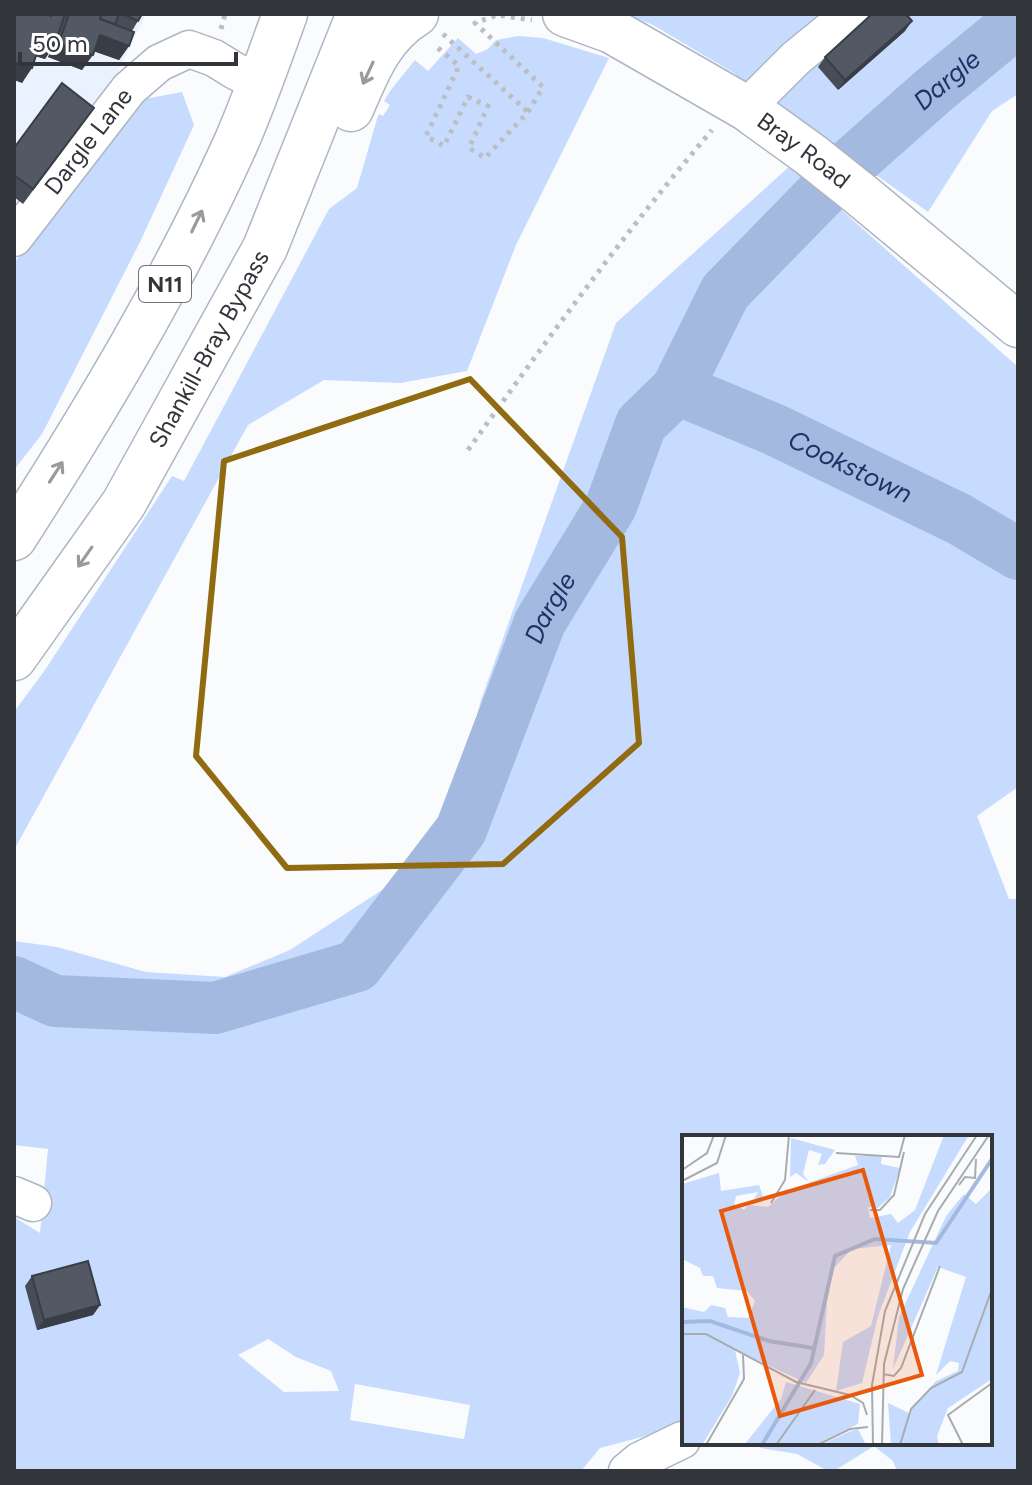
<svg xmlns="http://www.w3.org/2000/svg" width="1032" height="1485" font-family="Figtree,sans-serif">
<rect width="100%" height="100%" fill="#f9fbfd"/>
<path fill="#ebf2ff" d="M14,14H146L94,121L26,212L14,204Z"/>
<g fill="#c7dbfe" fill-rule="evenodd">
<path d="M625,14H1018V94L992,111L928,212L732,72L653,25Z"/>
<path d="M518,36L543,38L609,58L516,245L467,371L400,383L324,380L248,425L14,850V712L45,670L172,476L184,481L329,209L357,188L377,119L379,114L383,116L390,105L384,101L390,91L415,60L428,71L458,38L476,54L488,49L496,40Z"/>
<path d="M182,92L194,125L140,242L42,434L14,470V263L139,100Z"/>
<path d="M791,165L1018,367V787L977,816L1009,899H1018V1471H897L893,1461L874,1446L834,1471H828L797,1454L761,1448L752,1443H990V1137H684V1426L600,1448L581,1471H14V1217L40,1233L48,1149L14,1145V941L57,947L146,972L225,977L290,950L385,888L457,793L481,700L616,323ZM268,1339L296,1357L331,1371L339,1391L284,1392L238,1355ZM355,1384L470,1405L464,1439L350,1420Z"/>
</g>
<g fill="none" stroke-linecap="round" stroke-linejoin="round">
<g stroke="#a4b9df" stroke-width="52">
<path id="s1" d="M677,389L773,429L959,519L1018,554"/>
<path id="s2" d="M14,982L55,1001L215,1008L357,966L461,830L540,622L611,506L641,424L677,389L725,292L846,168L933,91L1018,21"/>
</g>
<g stroke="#aeb5c3" stroke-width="39">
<g id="minor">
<path d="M746,108L796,58L850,14"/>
<path id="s3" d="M14,238L129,89L159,63L189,49L214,58L235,71L260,83"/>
<path d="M14,1195L33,1203"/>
<path d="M627,1471L639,1461L682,1440"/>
</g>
</g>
<g stroke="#aeb5c3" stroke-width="47">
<g id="major">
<path id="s4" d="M565,14L612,31L746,108L811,155L860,194L1018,325"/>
</g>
</g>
<g stroke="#aeb5c3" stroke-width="47">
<g id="highway">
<path d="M351,109C367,72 380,36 416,14"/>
<path d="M14,538C95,412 173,282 235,145C254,102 269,58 285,14"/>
<path id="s5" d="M14,658L124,503L265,248L359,14"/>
</g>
</g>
<g stroke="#bcbec1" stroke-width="5" stroke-dasharray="4 6" stroke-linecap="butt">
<path d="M221,29L225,14"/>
<path d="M443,34L528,112"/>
<path d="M438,48L459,66L426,136L444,146L468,97L488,106L469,148L485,158L528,112L543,87L475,23L497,15L532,20"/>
<path d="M468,450C546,341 625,232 712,130"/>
</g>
<use href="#minor" stroke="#fff" stroke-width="36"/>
<use href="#major" stroke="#fff" stroke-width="44"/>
<use href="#highway" stroke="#fff" stroke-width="44"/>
</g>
<g fill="#474c56">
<path d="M14,14H142L132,31L129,46L119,60L94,51L82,70L48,57L51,49L45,59L36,56L22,83Z"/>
<path d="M905,31L838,90L818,67L825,57Z"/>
<path d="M94,108L23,204L14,197V148Z"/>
<path d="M32,1276L100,1305L93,1315L37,1330L25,1286Z"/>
</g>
<g fill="#393e46">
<path d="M912,21L905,31L838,90L845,80Z"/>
<path d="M100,35L129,46L119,60L90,50Z"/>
<path d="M41,40L55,44L45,59L31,55Z"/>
<path d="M59,43L93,55L82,70L48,57Z"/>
<path d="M14,62L32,68L22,83L14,80Z"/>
<path d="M100,1305L93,1315L37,1330L44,1320Z"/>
</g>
<g fill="#525864" stroke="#393e46" stroke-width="2">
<path d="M14,14H46L51,16L52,14H65L55,44L41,40L32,68L14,62Z"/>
<path d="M69,14H102L100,19L134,32L129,46L100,35L93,55L59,43Z"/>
<path d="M102,14H119L115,24L100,19Z"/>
<path d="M123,14H142L138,21Z"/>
<path d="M872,14H906L912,21L845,80L825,57Z"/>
<path d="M62,83L94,108L33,189L14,175V148Z"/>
<path d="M88,1261L100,1305L44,1320L32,1276Z"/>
</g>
<defs><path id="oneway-shaft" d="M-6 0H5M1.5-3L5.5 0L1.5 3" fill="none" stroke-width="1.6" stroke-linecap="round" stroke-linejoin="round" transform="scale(2)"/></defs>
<g stroke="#989a9c">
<use href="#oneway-shaft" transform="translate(368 73) rotate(115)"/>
<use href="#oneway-shaft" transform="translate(197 221) rotate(-64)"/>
<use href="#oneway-shaft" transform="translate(56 472) rotate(-57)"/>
<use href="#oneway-shaft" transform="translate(85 557) rotate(125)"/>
</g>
<path fill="none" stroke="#916b11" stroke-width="6" stroke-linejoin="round" d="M470,379L622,537L639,743L503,864L287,868L196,756L224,461Z"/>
<g text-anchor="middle" stroke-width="8" stroke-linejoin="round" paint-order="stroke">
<rect fill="#fff" stroke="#707275" stroke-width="2" x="139" y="266" width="52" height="36" rx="6"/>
<g font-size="22" font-weight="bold" fill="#32353a">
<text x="165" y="292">N11</text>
</g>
<g font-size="24" fill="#32353a" stroke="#fff">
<text dy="8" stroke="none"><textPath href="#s3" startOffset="122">Dargle Lane</textPath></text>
<text dy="8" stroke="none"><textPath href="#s4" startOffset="276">Bray Road</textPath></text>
<text dy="8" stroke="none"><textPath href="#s5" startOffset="366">Shankill-Bray Bypass</textPath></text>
</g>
<g font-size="26" font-style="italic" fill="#1c3465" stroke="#fff">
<text dy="9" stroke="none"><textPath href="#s2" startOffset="1436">Dargle</textPath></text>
<text dy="9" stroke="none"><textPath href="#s1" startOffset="190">Cookstown</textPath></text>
<text dy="9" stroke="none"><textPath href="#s2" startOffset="764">Dargle</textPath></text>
</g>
</g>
<g transform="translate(682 1135)">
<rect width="310" height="310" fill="#f9fbfd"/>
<path d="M262,0H287L228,97L196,181L180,248L154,256L161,207L189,191L209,110L170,114L152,133L146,149L142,220L124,248L53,215L58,238L50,261L20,310H0V172L22,177L29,170L43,173L46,182L66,183L73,166L65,156L35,153L31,141H21L18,133L0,124V49L37,38L39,56L77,50L82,64L71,66L76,57L54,61L52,69L62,75L67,70L86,72L104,56L176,30L173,21H200L199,29L218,33L208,62L196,73L186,72L188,83L209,79L216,88L233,75ZM109,3L153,15L143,29L136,30L140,19L127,15L121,39L127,47L114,38L108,42ZM310,53V244L266,273L255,301L257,310H209L206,268L227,278L254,246L276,236L277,228L268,226L254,240L284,142L256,132L211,234L217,182L264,81L282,59L294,69ZM104,247L178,269L176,289L132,310H62L99,264ZM176,294L184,310H138L169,296Z" fill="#c7dbfe"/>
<path fill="none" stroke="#a4b9df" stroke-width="4" d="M0,187L28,186L87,206L131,213M80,310L129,228L153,121L193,104L254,108L310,24"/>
<path fill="none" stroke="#a9acaf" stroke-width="2" d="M154,18L217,22L223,0M0,35L25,18L32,0M0,46L35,28L44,0M277,50L283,42L293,43L294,24M89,68L103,45L107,0M188,75H198L212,60L222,17M0,199H24L114,247L168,260M201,239L212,241L219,233L258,131M168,260L181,268L185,280M24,310L62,244L61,220M94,310L133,255M135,310L168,294L186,292M191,310L190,250L203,176L243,79L295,0M200,310L202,229L221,154L256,76L307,0M218,310L229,274L249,253L280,237L310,154M281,310L266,280L310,248"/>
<path fill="#e8590c" fill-opacity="0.15" stroke="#e8590c" stroke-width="4" d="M181,35L240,240L98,281L39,76Z"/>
<rect width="310" height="310" fill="none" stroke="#32353a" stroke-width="4"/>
</g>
<rect width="1032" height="1485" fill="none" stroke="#32353a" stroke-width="32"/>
<path d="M20 52v12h216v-12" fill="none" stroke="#32353a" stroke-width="4"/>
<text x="32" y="52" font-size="24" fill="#32353a" stroke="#ffffff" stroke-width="6" paint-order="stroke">50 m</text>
</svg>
